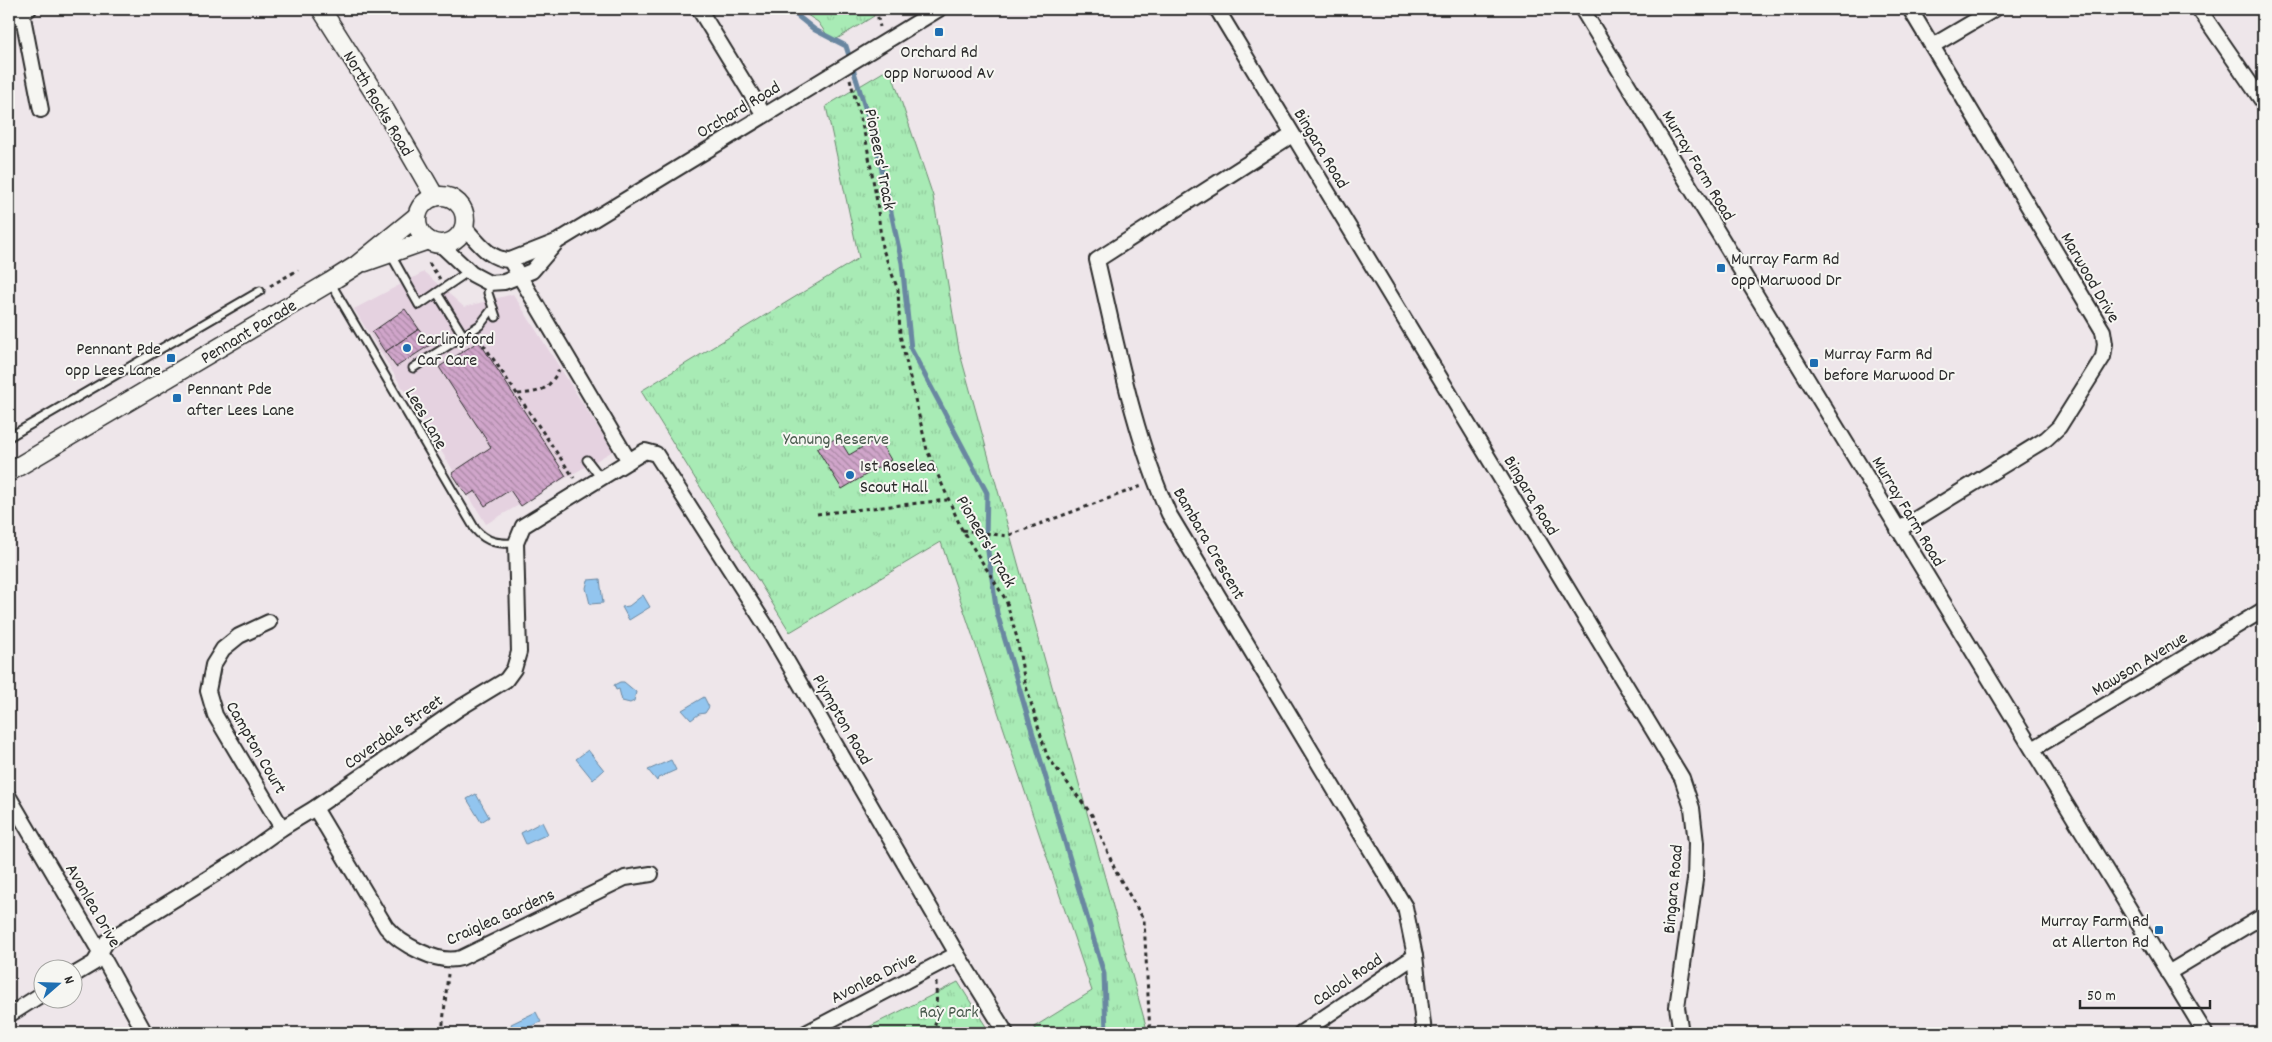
<svg xmlns="http://www.w3.org/2000/svg" width="2272" height="1042" font-family="Dekko,sans-serif">
<defs>
<pattern id="park-tufts" width="24" height="20" patternUnits="userSpaceOnUse" patternTransform="scale(1.25)"><rect width="24" height="20" fill="#a8ebb5"/><path d="M3 7l-1-3M5 7V3M7 7l1-3M15 17l-1-3M17 17v-4M19 17l1-3" fill="none" stroke="#91ca9c"/></pattern>
<pattern id="building-back-hatch" width="6" height="6" patternUnits="userSpaceOnUse" patternTransform="scale(1.25)"><rect width="6" height="6" fill="#d0a5ca"/><path d="M-1 5l2 2M0 0l6 6M5-1l2 2" fill="none" stroke="#a987a4"/></pattern>
</defs>
<rect width="100%" height="100%" fill="#eee6ea"/>
<filter id="ink" filterUnits="userSpaceOnUse"><feTurbulence type="fractalNoise" baseFrequency=".02" numOctaves="2"/><feDisplacementMap in="SourceGraphic" scale="10" xChannelSelector="R" yChannelSelector="G"/><feConvolveMatrix kernelMatrix="1 2 1 2 8 2 1 2 1" color-interpolation-filters="sRGB"/></filter>
<g filter="url(#ink)">
<path fill="#e5d2e0" d="M424,272L464,307L513,294L613,451L486,524L354,309Z"/>
<g fill="url(#park-tufts)" stroke="#6a8b70">
<path d="M798,9H872L874,16L832,42L818,22Z"/>
<path d="M890,68L933,196L959,350L1148,1033H1038L1034,1027L1092,991L941,542L790,632L641,391L859,258L826,106Z"/>
<path d="M958,982L990,1033H857Z"/>
</g>
<g fill="#92c5ef" stroke="#6987a1">
<path d="M600,579L603,603L590,604L586,588L588,580Z"/>
<path d="M643,595L650,607L629,620L622,607L629,606Z"/>
<path d="M620,682H624L636,692L634,701L630,703L622,701L619,689L616,690L614,685Z"/>
<path d="M704,697L709,707L705,713L699,714L691,720L682,710Z"/>
<path d="M588,750L604,770L593,780L576,759Z"/>
<path d="M671,760L676,770L658,778L657,781L648,770Z"/>
<path d="M476,794L489,817L481,822L467,799Z"/>
<path d="M542,822L548,834L526,844L521,833Z"/>
<path d="M536,1012L541,1022L515,1033L511,1024Z"/>
</g>
<g fill="none" stroke-linecap="round" stroke-linejoin="round">
<path stroke="#6987a1" stroke-width="5" d="M789,9L815,30L846,46L876,143L902,263L911,349L987,493L986,538L997,613L1104,974L1106,1033"/>
</g>
<g fill="url(#building-back-hatch)" stroke="#2b2b2b">
<path d="M405,309L419,329L385,352L372,332Z"/>
<path d="M419,329L430,345L396,367L385,352Z"/>
<path d="M479,341L566,476L521,506L510,490L485,506L475,491L467,496L452,473L491,447L439,367Z"/>
<path d="M838,437L849,455L878,438L891,460L842,489L817,449Z"/>
</g>
<g fill="none" stroke-linecap="round" stroke-linejoin="round">
<g stroke="#2b2b2b" stroke-width="11">
<g id="service">
<path d="M391,255L419,305L469,271"/>
<path d="M330,282L475,529C487,543 499,544 516,543"/>
<path d="M489,283L488,293L496,317"/>
<path d="M437,293L463,335"/>
<path d="M413,368L480,325L493,308"/>
<path d="M9,437L260,291"/>
<path d="M587,460L601,478"/>
</g>
</g>
<g stroke="#2b2b2b" stroke-width="18">
<g id="minor">
<path d="M699,9L764,115"/>
<path d="M1217,9L1682,778L1692,808L1696,843L1695,880L1677,1007L1681,1033"/>
<path d="M1582,9L2205,1033"/>
<path d="M2199,9L2263,102"/>
<path d="M22,12L41,110"/>
<path d="M9,18L29,9"/>
<path d="M1932,46L1995,9"/>
<path d="M1292,135L1097,260C1117,345 1133,434 1169,514L1405,907L1415,956L1424,1033"/>
<path d="M464,227C477,241 489,260 510,260L558,241L939,9"/>
<path d="M440,244L472,274L489,283L504,282L532,271L556,243"/>
<path d="M510,260L629,461"/>
<path d="M1898,530L2046,439L2059,427L2103,357L2105,344L2103,331L1910,9"/>
<path d="M269,622L239,636L223,649L213,665L208,691L215,715L282,828"/>
<path d="M2033,749L2263,610"/>
<path d="M9,797L100,952L145,1033"/>
<path d="M315,808L386,927C400,944 438,965 461,958L625,878L651,874"/>
<path d="M2168,973L2263,916"/>
<path d="M72,976L94,963L107,941L236,861L282,828L315,808L458,709L506,680L514,669L519,652L516,543L523,526L645,451L656,454L770,632L957,954L1006,1033"/>
<path d="M9,1015L42,994"/>
<path d="M806,1033L957,954"/>
<path d="M1301,1033L1415,956"/>
</g>
</g>
<g stroke="#2b2b2b" stroke-width="21">
<g id="tertiary">
<path d="M321,9L385,110L435,197"/>
<circle cx="441" cy="220" r="24"/>
<path d="M365,262L428,240"/>
<path d="M9,472L330,282L357,265L417,216"/>
</g>
</g>
<g stroke="#2b2b2b" stroke-width="3" stroke-dasharray="4 4" stroke-linecap="butt">
<path d="M876,9L880,27"/>
<path d="M850,79L866,140L877,202L882,247L898,290L900,335L927,450L962,530L1006,600L1017,638L1025,683L1047,756L1092,815L1116,872L1144,920L1150,1033"/>
<path d="M429,263L440,279"/>
<path d="M270,286L298,270"/>
<path d="M479,338L574,478"/>
<path d="M518,394C541,392 547,391 559,370"/>
<path d="M817,514L947,500"/>
<path d="M962,530L1007,536L1142,486"/>
<path d="M442,1033L448,974"/>
<path d="M932,1033L937,1019L936,982"/>
</g>
<use href="#service" stroke="#f6f6f2" stroke-width="7"/>
<use href="#minor" stroke="#f6f6f2" stroke-width="14"/>
<use href="#tertiary" stroke="#f6f6f2" stroke-width="18"/>
</g>
</g>
<g fill="#1f6fb2" stroke="#f6f6f2" stroke-width="2">
<rect x="934" y="27" width="10" height="10" rx="2.5"/>
<rect x="1716" y="263" width="10" height="10" rx="2.5"/>
<circle cx="407" cy="348" r="5"/>
<rect x="166" y="353" width="10" height="10" rx="2.5"/>
<rect x="1809" y="358" width="10" height="10" rx="2.5"/>
<rect x="172" y="393" width="10" height="10" rx="2.5"/>
<circle cx="850" cy="475" r="5"/>
<rect x="2154" y="925" width="10" height="10" rx="2.5"/>
</g>
<g text-anchor="middle" stroke-width="4" stroke-linejoin="round" paint-order="stroke">
<g font-size="18" fill="#2b2b2b" stroke="#f6f6f2" text-anchor="start">
<text x="939" y="57" text-anchor="middle">Orchard Rd<tspan x="939" dy="21">opp Norwood Av</tspan></text>
<text x="1731" y="264">Murray Farm Rd<tspan x="1731" dy="21">opp Marwood Dr</tspan></text>
<text x="417" y="344">Carlingford<tspan x="417" dy="21">Car Care</tspan></text>
<text x="161" y="354" text-anchor="end">Pennant Pde<tspan x="161" dy="21">opp Lees Lane</tspan></text>
<text x="1824" y="359">Murray Farm Rd<tspan x="1824" dy="21">before Marwood Dr</tspan></text>
<text x="187" y="394">Pennant Pde<tspan x="187" dy="21">after Lees Lane</tspan></text>
<text x="860" y="471">1st Roselea<tspan x="860" dy="21">Scout Hall</tspan></text>
<text x="2149" y="926" text-anchor="end">Murray Farm Rd<tspan x="2149" dy="21">at Allerton Rd</tspan></text>
</g>
<g font-size="18" fill="#2b2b2b" stroke="#f6f6f2">
<text transform="translate(379 103) rotate(59)" y="6">North Rocks Road</text>
<text transform="translate(738 109) rotate(-31)" y="6">Orchard Road</text>
<text transform="translate(1322 148) rotate(59)" y="6">Bingara Road</text>
<text transform="translate(881 159) rotate(79)" y="6">Pioneers' Track</text>
<text transform="translate(1699 165) rotate(59)" y="6">Murray Farm Road</text>
<text transform="translate(2091 277) rotate(60)" y="6">Marwood Drive</text>
<text transform="translate(248 331) rotate(-31)" y="6">Pennant Parade</text>
<text transform="translate(427 418) rotate(60)" y="6">Lees Lane</text>
<text transform="translate(1532 495) rotate(59)" y="6">Bingara Road</text>
<text transform="translate(1909 511) rotate(59)" y="6">Murray Farm Road</text>
<text transform="translate(987 541) rotate(60)" y="6">Pioneers' Track</text>
<text transform="translate(1210 543) rotate(60)" y="6">Bambara Crescent</text>
<text transform="translate(2139 663) rotate(-31)" y="6">Mawson Avenue</text>
<text transform="translate(843 719) rotate(60)" y="6">Plympton Road</text>
<text transform="translate(393 731) rotate(-35)" y="6">Coverdale Street</text>
<text transform="translate(257 747) rotate(60)" y="6">Campton Court</text>
<text transform="translate(1672 889) rotate(-85)" y="6">Bingara Road</text>
<text transform="translate(94 905) rotate(60)" y="6">Avonlea Drive</text>
<text transform="translate(500 916) rotate(-24)" y="6">Craiglea Gardens</text>
<text transform="translate(873 977) rotate(-27)" y="6">Avonlea Drive</text>
<text transform="translate(1347 979) rotate(-34)" y="6">Calool Road</text>
</g>
<g font-size="18" fill="#4a5b4e" stroke="#f6f6f2">
<text x="836" y="444">Yanung Reserve</text>
<text x="949" y="1017">Ray Park</text>
</g>
</g>
<rect width="2272" height="1042" fill="none" stroke="#f6f6f2" stroke-width="30"/>
<rect x="15" y="15" width="2242" height="1012" fill="none" stroke="#2b2b2b" stroke-width="2" filter="url(#ink)"/>
<g transform="translate(58 984) rotate(70)"><circle r="24" fill="#f6f6f2" stroke="#a5a5a2"/>
<path d="M0-4L9 19L0 12L-9 19Z" fill="#1f6fb2"/>
<text y="-8" font-size="14" font-weight="bold" text-anchor="middle" fill="#2b2b2b">N</text>
</g>
<path d="M2080 1000v8h130v-8" fill="none" stroke="#2b2b2b" stroke-width="2.5"/>
<text x="2087" y="1000" font-size="15" fill="#2b2b2b" stroke="#f6f6f2" stroke-width="4" paint-order="stroke">50 m</text>
</svg>
